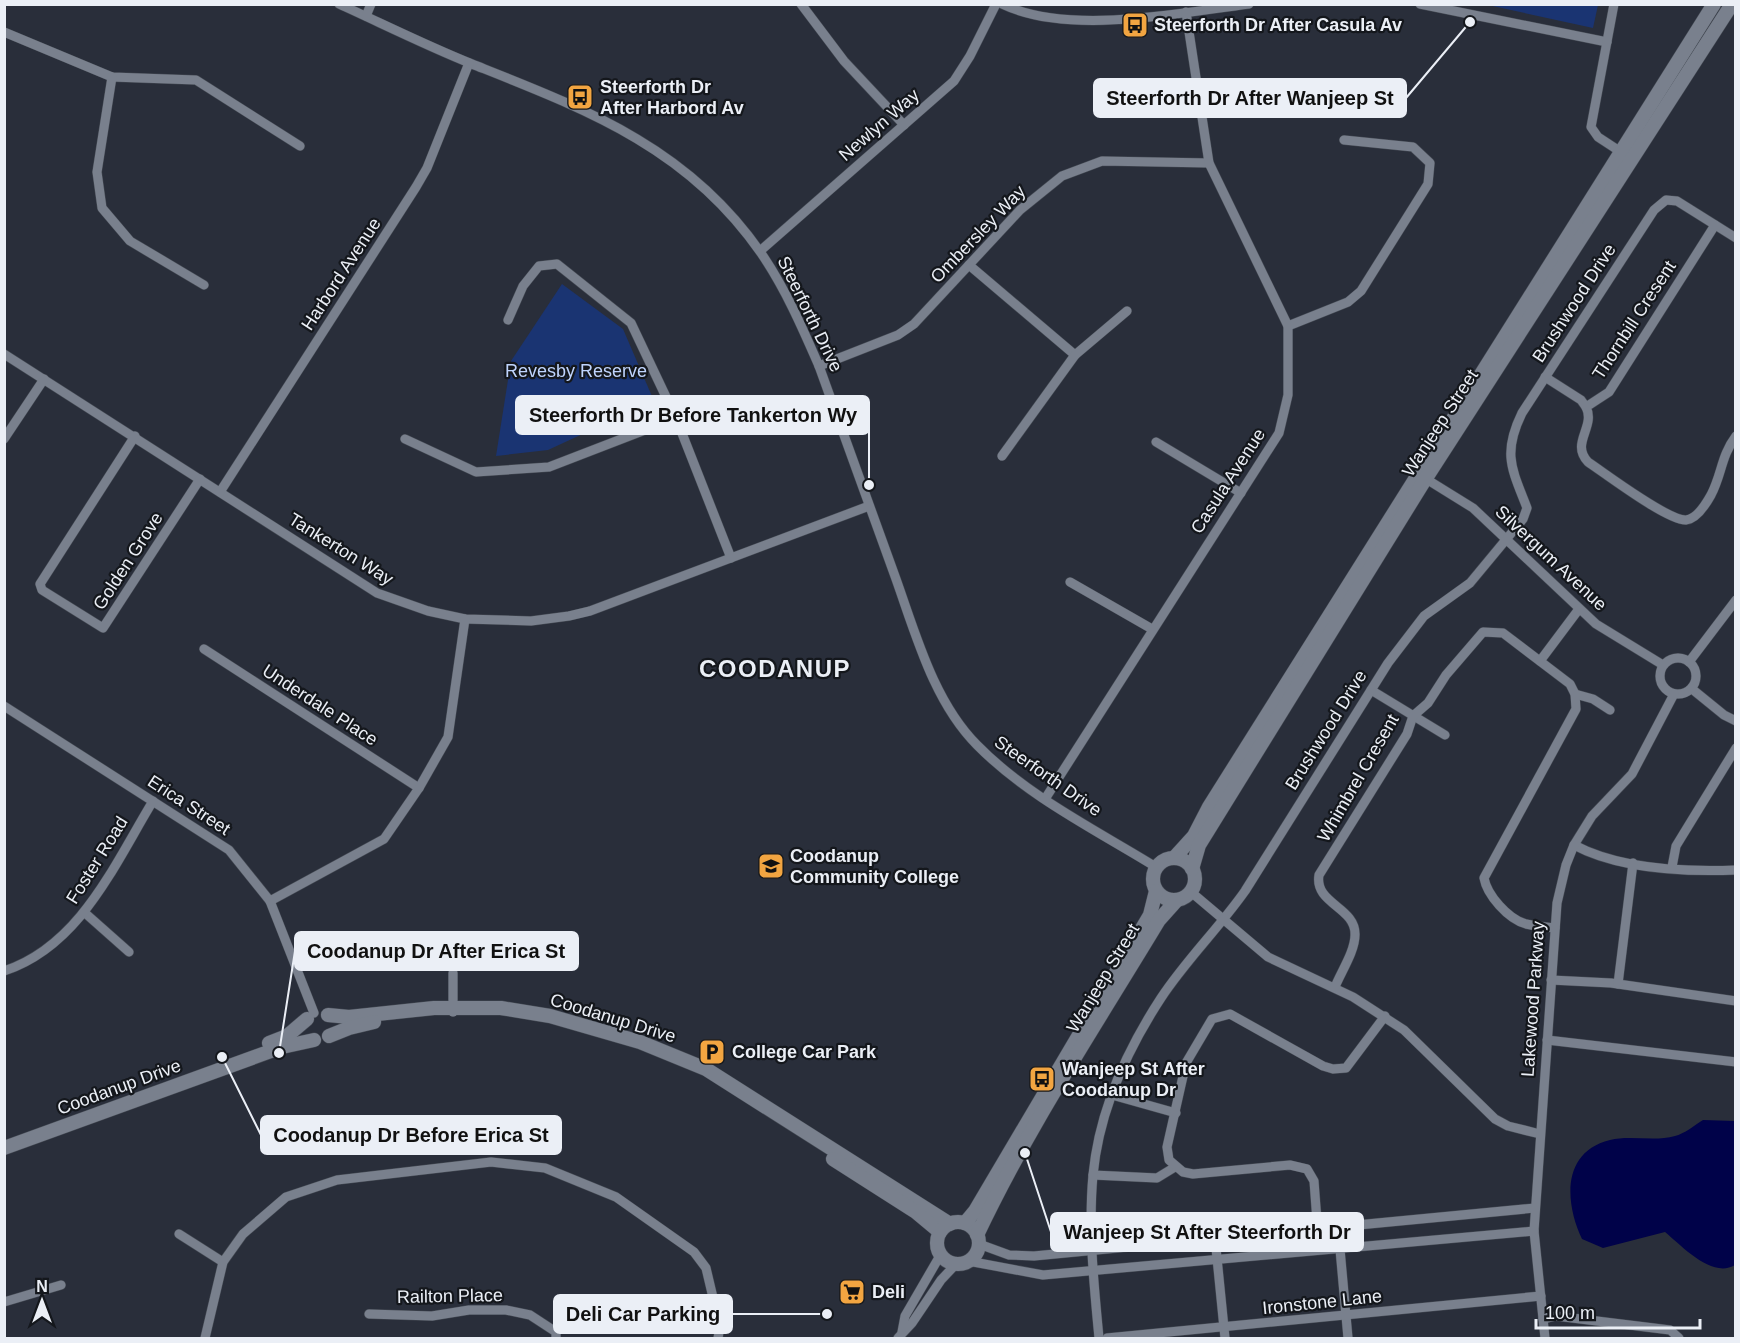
<svg xmlns="http://www.w3.org/2000/svg" width="1740" height="1343" font-family="Helvetica,sans-serif">
<rect width="100%" height="100%" fill="#292e3a"/>
<g fill="#1a3472">
<path d="M1488,5L1598,4V5L1593,28Z"/>
<path d="M562,284L623,329L654,401L548,450L496,456L511,361Z"/>
</g>
<path fill="#000249" d="M1703,1120L1735,1121V1265C1712,1279 1682,1246 1665,1232L1603,1248L1582,1239C1565,1203 1561,1152 1610,1140C1630,1135 1655,1142 1675,1136C1684,1134 1695,1125 1703,1120Z"/>
<g fill="none" stroke-linecap="round" stroke-linejoin="round">
<g stroke="#454a54" stroke-width="10">
<g id="minor">
<path d="M339,4C383,24 427,46 472,64C585,109 688,147 761,253C785,288 802,327 819,366C844,437 870,508 896,579C916,635 934,702 977,745C1027,796 1096,830 1156,867"/>
<path d="M801,4L844,61L904,125"/>
<path d="M1002,4C1069,36 1177,13 1249,4"/>
<path d="M1420,4L1607,42"/>
<path d="M1614,4L1591,127L1598,137L1624,154"/>
<path d="M366,16L371,4"/>
<path d="M4,32L112,77L196,80L300,146"/>
<path d="M112,77L97,172L102,208L130,241L204,285"/>
<path d="M1715,225L1609,392L1586,407C1596,427 1570,443 1588,462C1606,474 1668,521 1686,520C1697,519 1706,504 1711,495C1722,474 1721,456 1736,436"/>
<path d="M760,251L954,81L970,56L996,4"/>
<path d="M969,265L1075,355"/>
<path d="M508,320L523,286L539,266L557,264L631,323L676,418L731,558"/>
<path d="M1288,326L1348,302L1361,291L1428,184L1430,163L1413,147L1344,140"/>
<path d="M4,354L377,593L428,611L465,619L531,621L569,616L590,611L869,506"/>
<path d="M819,366L898,335L914,324L1020,210L1062,176L1102,161L1209,163"/>
<path d="M1545,377L1581,400L1586,407"/>
<path d="M135,436L40,584L42,590L103,628L200,479"/>
<path d="M4,439L44,379"/>
<path d="M405,439L476,472L549,467L676,418"/>
<path d="M1156,442L1241,493"/>
<path d="M1002,456L1075,355L1127,311"/>
<path d="M1423,477L1473,508L1596,624L1663,665"/>
<path d="M220,492L416,187L427,168L469,63"/>
<path d="M1070,582L1152,629"/>
<path d="M204,649L419,788"/>
<circle cx="1678" cy="676" r="18"/>
<path d="M1540,661L1579,609"/>
<path d="M1689,662L1736,600"/>
<path d="M1692,689L1724,715L1736,721"/>
<path d="M1371,690L1445,735"/>
<path d="M1575,694L1593,699L1610,710"/>
<path d="M4,706L229,850L270,901L314,1013"/>
<path d="M1045,799L1279,433L1288,395V326L1209,163L1186,12"/>
<path d="M1574,845C1619,869 1685,872 1736,870"/>
<path d="M1672,867L1676,846L1736,748"/>
<path d="M1191,892L1268,957L1353,997L1404,1030L1495,1119L1508,1126L1540,1134"/>
<path d="M270,901L384,839L419,788L448,737L465,619"/>
<path d="M85,913L129,952"/>
<path d="M4,971C80,946 114,865 153,801"/>
<path d="M453,973V1012"/>
<path d="M1551,980L1611,983L1736,1001"/>
<path d="M1618,984L1633,863"/>
<path d="M1335,987C1341,972 1355,951 1355,935C1356,907 1314,904 1319,875L1407,734L1413,716L1428,703L1446,675L1483,632L1503,633L1570,684L1575,694L1576,709L1484,878C1487,895 1508,919 1526,924C1535,926 1545,927 1555,928"/>
<path d="M1547,1040L1736,1062"/>
<path d="M1112,1095L1176,1113"/>
<path d="M1093,1175L1157,1178L1175,1167"/>
<path d="M1338,1227L1348,1338"/>
<path d="M179,1234L223,1262"/>
<path d="M1215,1238L1225,1338"/>
<path d="M979,1244L1009,1255L1034,1256L1535,1208"/>
<path d="M1319,1248L1314,1181L1307,1169L1290,1165L1193,1174L1183,1172L1169,1160L1167,1147L1186,1063L1212,1019L1230,1014L1323,1066L1333,1069L1346,1068L1385,1016"/>
<path d="M968,1261L1043,1275L1534,1231"/>
<path d="M4,1302L61,1285"/>
<path d="M369,1314L432,1316L469,1310H506L530,1315L556,1332V1338"/>
<path d="M1543,1319L1556,1316L1670,1330L1679,1338"/>
<path d="M902,1332L905,1316L941,1254"/>
<path d="M205,1338L223,1262L243,1234L286,1197L337,1180L491,1162L545,1168L616,1197L694,1252L706,1268L720,1327L718,1338"/>
<path d="M898,1338L912,1323L941,1280L957,1263"/>
<path d="M1099,1338C1094,1285 1088,1229 1093,1175C1099,1112 1127,1050 1161,998C1186,960 1219,928 1245,891L1388,663L1424,616L1470,583L1523,519L1527,508C1512,469 1502,454 1522,413L1654,210L1666,200L1677,201L1736,238"/>
<path d="M1107,1338L1541,1296"/>
<path d="M1545,1338L1534,1231L1557,903L1566,865L1574,845L1592,816L1632,774L1674,694"/>
</g>
</g>
<g stroke="#454a54" stroke-width="15">
<g id="secondary">
<circle cx="1174" cy="879" r="21"/>
<path d="M1174,858L1194,836L1209,807L1714,4"/>
<path d="M1192,869L1199,845L1426,478L1732,4"/>
<path d="M328,1015L349,1017L434,1008H501L550,1016L640,1042L706,1069L950,1224"/>
<path d="M329,1036L349,1028L374,1022"/>
<path d="M269,1043L287,1036L307,1019"/>
<path d="M4,1148L282,1047L314,1040"/>
<path d="M833,1159L916,1212L940,1232"/>
<circle cx="958" cy="1243" r="21"/>
<path d="M965,1223L975,1211L1150,915L1156,891"/>
<path d="M977,1235C1029,1125 1097,1023 1159,920L1176,901"/>
</g>
</g>
<use href="#minor" stroke="#79808d" stroke-width="9"/>
<use href="#secondary" stroke="#79808d" stroke-width="14"/>
</g>
<defs>
<g id="bus-square" transform="scale(1.35)"><rect x="-9" y="-9" width="18" height="18" rx="4" fill="#f2a541" stroke="#14171c"/><path d="M-5-6H5V4H4V6H2V4H-2V6H-4V4H-5ZM-3.5-4V0h7V-4ZM-3.5 1.2v1.5H-2V1.2ZM2 1.2v1.5H3.5V1.2Z" fill="#111"/></g>
<g id="school-square" transform="scale(1.35)"><rect x="-9" y="-9" width="18" height="18" rx="4" fill="#f2a541" stroke="#14171c"/><path d="M0-5L7-2L0 1L-7-2ZM-4 1L0 2.5L4 1V4Q0 6-4 4Z" fill="#111"/></g>
<g id="parking-square" transform="scale(1.35)"><rect x="-9" y="-9" width="18" height="18" rx="4" fill="#f2a541" stroke="#14171c"/><path d="M-3.5-5.5H1a3.5 3.5 0 0 1 0 7H-1V5.5H-3.5ZM-1-3.4V-.6H.8a1.4 1.4 0 0 0 0-2.8Z" fill="#111"/></g>
<g id="supermarket-square" transform="scale(1.35)"><rect x="-9" y="-9" width="18" height="18" rx="4" fill="#f2a541" stroke="#14171c"/><path d="M-6-5.5h2.5l.6 2H6L4.5 2H-2.5L-4.4-4H-6ZM-1.5 3.2a1.3 1.3 0 1 0 .1 0ZM3 3.2a1.3 1.3 0 1 0 .1 0Z" fill="#111"/></g>
</defs>
<g fill-rule="evenodd">
<use href="#bus-square" x="1135" y="25"/>
<use href="#bus-square" x="580" y="97"/>
<use href="#school-square" x="771" y="866"/>
<use href="#parking-square" x="712" y="1052"/>
<use href="#bus-square" x="1042" y="1079"/>
<use href="#supermarket-square" x="852" y="1292"/>
</g>
<g text-anchor="middle" stroke-width="4.5" stroke-linejoin="round" paint-order="stroke">
<g font-size="18" font-weight="bold" fill="#ebeff6" stroke="#14171c" text-anchor="start">
<text x="1154" y="31">Steerforth Dr After Casula Av</text>
<text x="600" y="93">Steerforth Dr<tspan x="600" dy="21">After Harbord Av</tspan></text>
<text x="790" y="862">Coodanup<tspan x="790" dy="21">Community College</tspan></text>
<text x="732" y="1058">College Car Park</text>
<text x="1062" y="1075">Wanjeep St After<tspan x="1062" dy="21">Coodanup Dr</tspan></text>
<text x="872" y="1298">Deli</text>
</g>
<g font-size="18" fill="#ebeff6" stroke="#14171c">
<text transform="translate(879 125) rotate(-41)" y="6">Newlyn Way</text>
<text transform="translate(978 234) rotate(-46)" y="6">Ombersley Way</text>
<text transform="translate(341 274) rotate(-57)" y="6">Harbord Avenue</text>
<text transform="translate(1574 303) rotate(-57)" y="6">Brushwood Drive</text>
<text transform="translate(810 314) rotate(64)" y="6">Steerforth Drive</text>
<text transform="translate(1634 320) rotate(-57)" y="6">Thornbill Cresent</text>
<text transform="translate(1440 423) rotate(-57)" y="6">Wanjeep Street</text>
<text transform="translate(1228 481) rotate(-57)" y="6">Casula Avenue</text>
<text transform="translate(341 549) rotate(32)" y="6">Tankerton Way</text>
<text transform="translate(1551 558) rotate(43)" y="6">Silvergum Avenue</text>
<text transform="translate(128 561) rotate(-57)" y="6">Golden Grove</text>
<text transform="translate(320 705) rotate(33)" y="6">Underdale Place</text>
<text transform="translate(1326 730) rotate(-58)" y="6">Brushwood Drive</text>
<text transform="translate(1048 776) rotate(35)" y="6">Steerforth Drive</text>
<text transform="translate(1358 778) rotate(-60)" y="6">Whimbrel Cresent</text>
<text transform="translate(189 805) rotate(33)" y="6">Erica Street</text>
<text transform="translate(97 860) rotate(-58)" y="6">Foster Road</text>
<text transform="translate(1103 978) rotate(-59)" y="6">Wanjeep Street</text>
<text transform="translate(1533 999) rotate(-86)" y="6">Lakewood Parkway</text>
<text transform="translate(613 1018) rotate(17)" y="6">Coodanup Drive</text>
<text transform="translate(119 1087) rotate(-20)" y="6">Coodanup Drive</text>
<text transform="translate(450 1296) rotate(-1)" y="6">Railton Place</text>
<text transform="translate(1322 1302) rotate(-6)" y="6">Ironstone Lane</text>
</g>
<g font-size="18" fill="#bfd4fd" stroke="#14171c">
<text x="576" y="377">Revesby Reserve</text>
</g>
<g font-size="24" font-weight="bold" letter-spacing="1.5" fill="#ebeff6" stroke="#14171c">
<text x="775" y="677">COODANUP</text>
</g>
</g>
<path fill="none" stroke="#ebeff6" stroke-width="2" d="M1470 22L1406 98M869 485L869 415M279 1053L295 951M222 1057L261 1135M1025 1153L1051 1232M827 1314L732 1314"/>
<g fill="#ebeff6" stroke="#14171c" stroke-width="2">
<circle cx="1470" cy="22" r="6"/>
<circle cx="869" cy="485" r="6"/>
<circle cx="279" cy="1053" r="6"/>
<circle cx="222" cy="1057" r="6"/>
<circle cx="1025" cy="1153" r="6"/>
<circle cx="827" cy="1314" r="6"/>
</g>
<g fill="#ebeff6" stroke="#ebeff6" stroke-width="2">
<rect x="1094" y="79" width="312" height="38" rx="6"/>
<rect x="516" y="396" width="353" height="38" rx="6"/>
<rect x="295" y="932" width="283" height="38" rx="6"/>
<rect x="261" y="1116" width="300" height="38" rx="6"/>
<rect x="1051" y="1213" width="312" height="38" rx="6"/>
<rect x="554" y="1295" width="178" height="38" rx="6"/>
</g>
<g font-size="20" text-anchor="middle" font-weight="bold" fill="#111">
<text x="1250" y="105">Steerforth Dr After Wanjeep St</text>
<text x="693" y="422">Steerforth Dr Before Tankerton Wy</text>
<text x="436" y="958">Coodanup Dr After Erica St</text>
<text x="411" y="1142">Coodanup Dr Before Erica St</text>
<text x="1207" y="1239">Wanjeep St After Steerforth Dr</text>
<text x="643" y="1321">Deli Car Parking</text>
</g>
<rect width="1740" height="1343" fill="none" stroke="#ebeff6" stroke-width="12"/>
<g transform="translate(42 1301)" stroke="#14171c" stroke-width="4.5" paint-order="stroke">
<path d="M0-4.5L10 22L0 15L-10 22Z" fill="#ebeff6"/>
<text y="-9" font-size="16" font-weight="bold" text-anchor="middle" fill="#ebeff6">N</text>
</g>
<path d="M1536 1319v9h164v-9" fill="none" stroke="#ebeff6" stroke-width="3"/>
<text x="1545" y="1319" font-size="18" fill="#ebeff6" stroke="#14171c" stroke-width="4.5" paint-order="stroke">100 m</text>
</svg>
